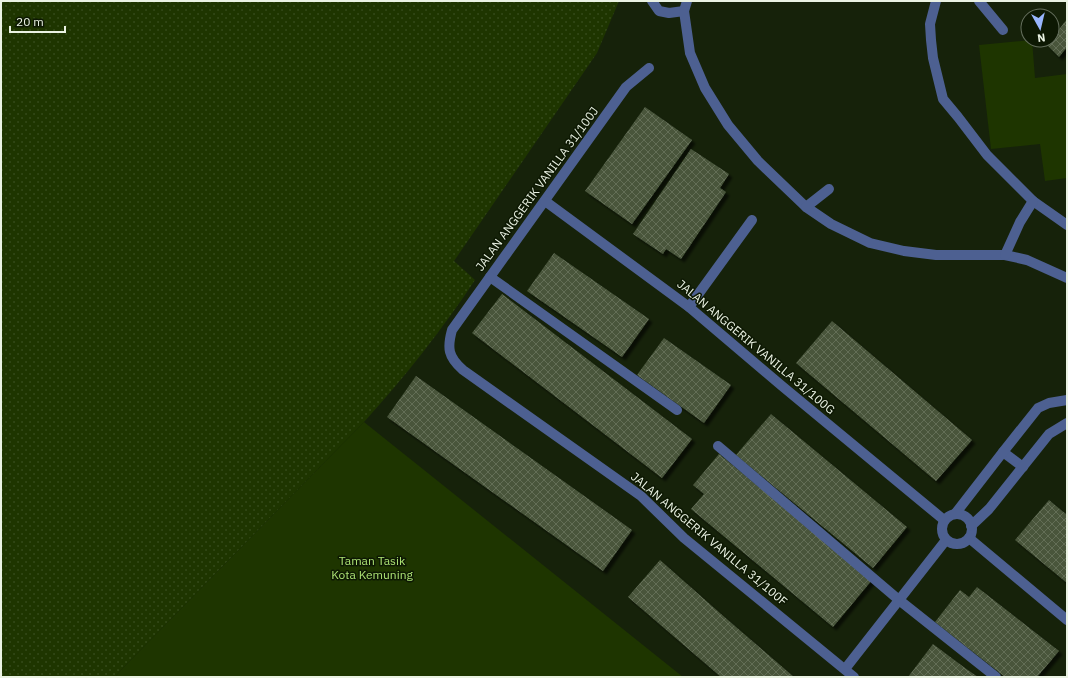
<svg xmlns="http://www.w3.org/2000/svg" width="1068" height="678" font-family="'IBM Plex Sans',sans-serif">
<defs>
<pattern id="grass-dots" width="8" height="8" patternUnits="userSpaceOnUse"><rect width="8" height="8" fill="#1e3500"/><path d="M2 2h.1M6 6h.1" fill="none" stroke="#344919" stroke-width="1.8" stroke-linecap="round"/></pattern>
<pattern id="building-cross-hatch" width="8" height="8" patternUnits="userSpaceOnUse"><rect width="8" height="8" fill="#48553b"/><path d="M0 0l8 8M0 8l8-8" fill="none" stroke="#636e57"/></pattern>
<filter id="shadow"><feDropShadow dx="3.5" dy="3.5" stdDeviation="1" flood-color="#0009"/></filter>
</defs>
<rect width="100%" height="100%" fill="#16220a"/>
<path fill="url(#grass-dots)" d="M1,1H619L597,53L454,261L475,280C442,330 404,378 364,422L121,670L115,677H1Z"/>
<g fill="#1e3500">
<path d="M1032,40L1035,78L1067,74V178L1045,181L1040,144L991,149L979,45Z"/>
<path d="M364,422L683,677H115L121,670Z"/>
</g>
<g fill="url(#building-cross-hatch)" filter="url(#shadow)">
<path d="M1067,19V47L1059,57L1047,45Z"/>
<path d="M645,107L692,140L632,224L585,191Z"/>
<path d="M691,149L729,174L720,188L726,192L681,259L666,249L663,254L633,234Z"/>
<path d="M554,253L649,319L622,357L527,291Z"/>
<path d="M502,294L692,439L662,478L472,333Z"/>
<path d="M832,321L972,440L936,481L796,363Z"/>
<path d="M664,338L731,385L704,423L637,375Z"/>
<path d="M416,376L632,530L603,571L387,417Z"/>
<path d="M771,414L907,527L873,568L736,455Z"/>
<path d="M719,454L872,580L833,627L691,509L704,494L693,485Z"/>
<path d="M1049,500L1067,515V583L1015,540Z"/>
<path d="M660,560L721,614L794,677H721L628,597Z"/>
<path d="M977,587L1059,651L1037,677H1005L935,622L960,590L969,597Z"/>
<path d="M933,644L965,668L978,677H908Z"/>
</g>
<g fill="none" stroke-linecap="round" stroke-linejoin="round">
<g stroke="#4d6091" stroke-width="10">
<path d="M652,1L659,11L669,13L684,11"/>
<path d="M687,1L684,11L690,53L705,88L728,125L758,161L806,207L831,224L870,243L904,251L936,255H1005L1027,260L1067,278"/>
<path d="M936,1L930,24L931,40L933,58L943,99L958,117L987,155L1033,201L1067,225"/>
<path d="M979,1L1003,30"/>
<path d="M649,68L626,87L452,330C447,348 448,357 463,370L641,496L684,538L854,677"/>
<path d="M545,201L689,307L782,386L944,520"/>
<path d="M806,207L829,189"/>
<path d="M1005,255L1020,222L1033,201"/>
<path d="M490,277L677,410"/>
<path d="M689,307L752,220"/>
<path d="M718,446L899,600L996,677"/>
<path d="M1003,452L1023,467"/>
<path d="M955,514L1003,452L1038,408L1049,403L1067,400"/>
<circle cx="957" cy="529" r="15"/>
<path d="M971,526L989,509L1049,434L1067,423"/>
<path d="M969,538L1067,620"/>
<path d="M845,669L946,540"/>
</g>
</g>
<g text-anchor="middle" stroke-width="3" stroke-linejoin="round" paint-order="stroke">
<g font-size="12" fill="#eaf2e3" stroke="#0d1803">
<text transform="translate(537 189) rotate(-54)" y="4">JALAN ANGGERIK VANILLA 31/100J</text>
<text transform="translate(756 347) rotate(40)" y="4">JALAN ANGGERIK VANILLA 31/100G</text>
<text transform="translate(709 539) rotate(40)" y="4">JALAN ANGGERIK VANILLA 31/100F</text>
</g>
<g font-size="12" fill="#ade374" stroke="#0d1803">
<text x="372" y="565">Taman Tasik<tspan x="372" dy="14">Kota Kemuning</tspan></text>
</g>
</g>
<rect width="1068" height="678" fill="none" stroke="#eaf2e3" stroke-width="4"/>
<g transform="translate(1040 28) rotate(172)"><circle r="19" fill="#0d1803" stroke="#656f5d"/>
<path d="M0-3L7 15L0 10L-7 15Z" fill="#98b5fd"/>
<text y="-6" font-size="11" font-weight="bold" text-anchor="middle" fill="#eaf2e3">N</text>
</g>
<path d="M10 26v6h55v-6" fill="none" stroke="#eaf2e3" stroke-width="2"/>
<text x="16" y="26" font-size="12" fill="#eaf2e3" stroke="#0d1803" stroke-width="3" paint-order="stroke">20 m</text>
</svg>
